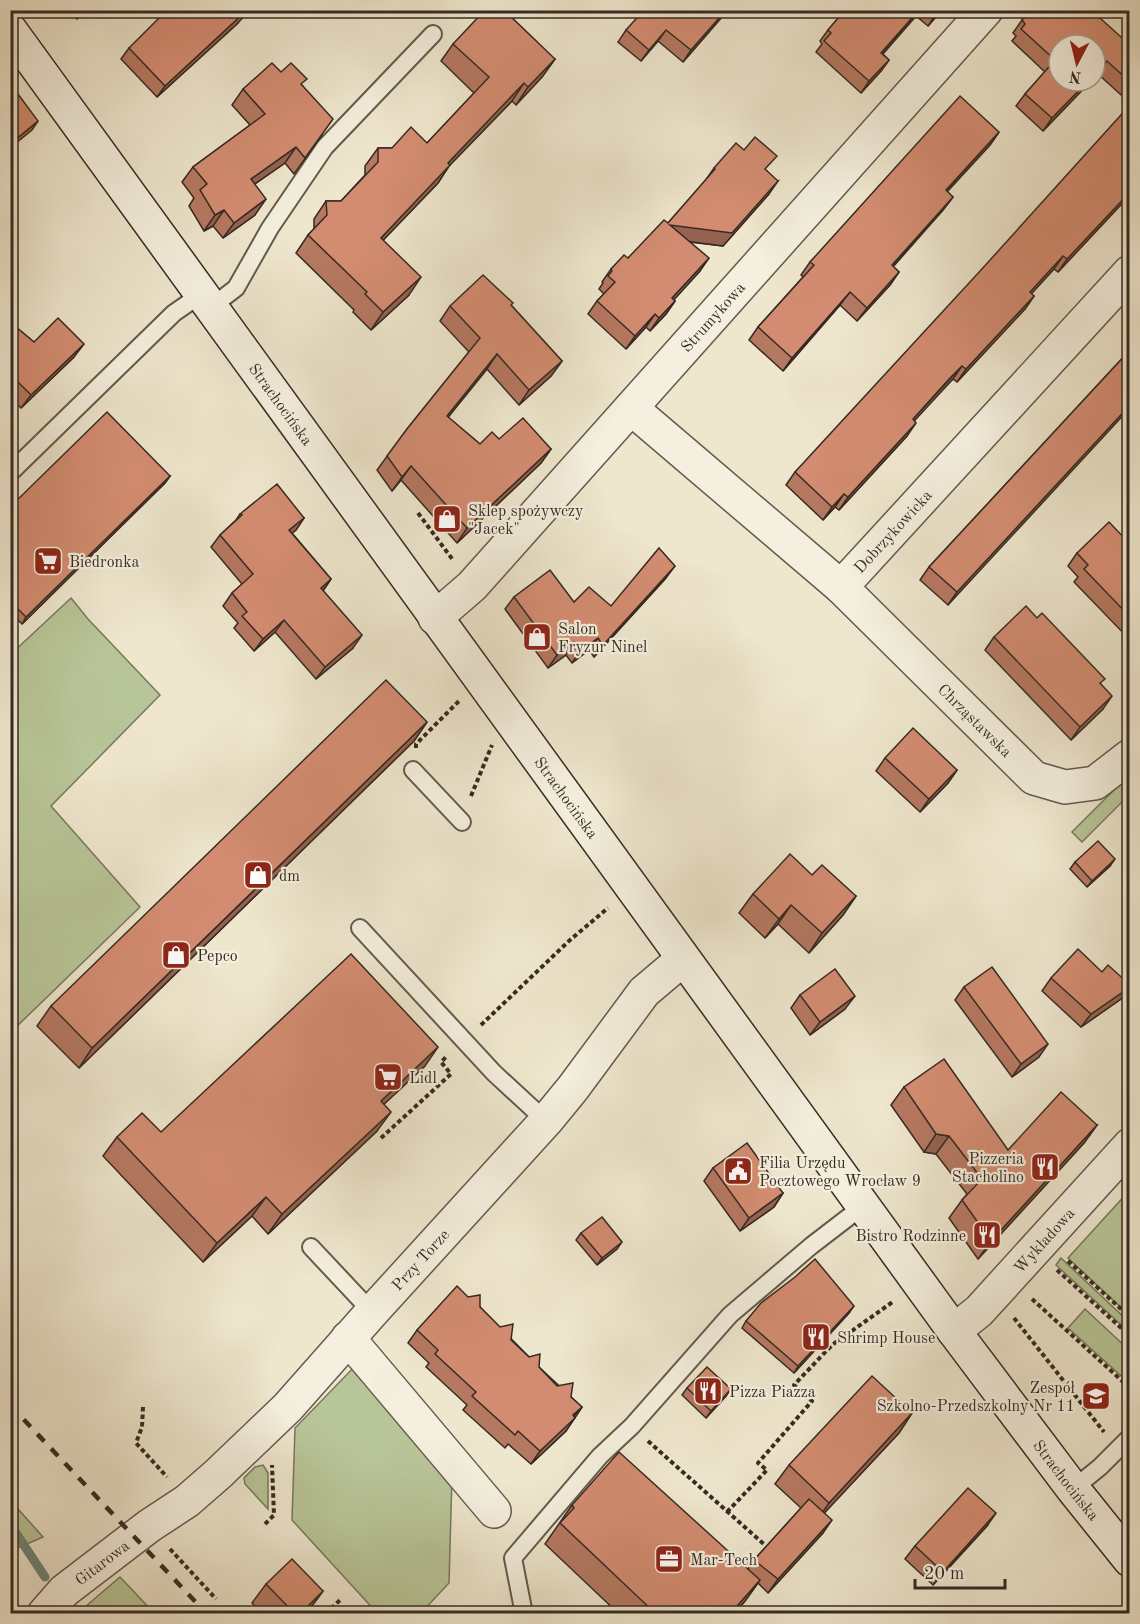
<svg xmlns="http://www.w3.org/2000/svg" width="1140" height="1624" font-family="'Old Standard TT',serif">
<rect width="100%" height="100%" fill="#eee6cd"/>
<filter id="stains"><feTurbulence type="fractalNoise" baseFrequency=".00333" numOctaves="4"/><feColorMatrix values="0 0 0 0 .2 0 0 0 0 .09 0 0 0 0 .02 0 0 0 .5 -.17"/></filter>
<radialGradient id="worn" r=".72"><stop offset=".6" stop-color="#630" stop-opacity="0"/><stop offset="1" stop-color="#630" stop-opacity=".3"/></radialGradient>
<g fill="#b8c598" stroke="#77785d" stroke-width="1.5">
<path d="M71,598L88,619L160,695L51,806L140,907L11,1032V654Z"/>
<path d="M1129,775V795L1082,842L1072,832Z"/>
<path d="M1129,1191V1315L1068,1258Z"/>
<path d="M1061,1258L1129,1322V1332L1056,1265Z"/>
<path d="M1085,1309L1129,1350V1383L1068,1328Z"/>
<path d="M357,1364L452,1476L449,1583L421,1613H377L292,1520L295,1428Z"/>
<path d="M263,1465L268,1473V1509L245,1484L244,1478L255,1467Z"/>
<path d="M10,1500L43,1537L11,1551H10Z"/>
<path d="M120,1577L154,1613H78Z"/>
</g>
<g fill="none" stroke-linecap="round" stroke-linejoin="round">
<path stroke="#71847a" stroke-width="9" d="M10,1524L45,1577"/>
<g stroke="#64594d" stroke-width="20">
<g id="service">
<path d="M210,308L236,288L270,228L325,147L433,34"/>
<path d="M10,473L174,313L200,295"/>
<path d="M413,770L462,822"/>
<path d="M360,928L494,1073L546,1121"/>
<path d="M311,1247L372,1312"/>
<path d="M1073,1489L1100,1467L1130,1437"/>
<path d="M524,1614L513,1558L600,1456L632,1426L730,1315L811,1246L863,1206"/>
</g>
</g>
<g stroke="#64594d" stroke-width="36">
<g id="minor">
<path id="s1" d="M631,408L841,587L1034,778L1065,787L1095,783L1130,756"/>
<path id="s2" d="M841,587L1130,272"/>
<path id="s3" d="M435,618L472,586L986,10"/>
<path id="s4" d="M954,1331L979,1311L1130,1145"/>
<path d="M348,1338L494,1511"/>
<path id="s5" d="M44,1614L64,1591L149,1526L187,1501L218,1474L288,1407L372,1312L546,1121L573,1088L644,992L683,959"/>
</g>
</g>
<g stroke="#362a22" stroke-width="36">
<g id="secondary">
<path id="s6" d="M10,30L954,1331L1073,1489L1130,1560"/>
</g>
</g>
<g stroke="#362a22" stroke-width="4" stroke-dasharray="4.5 3" stroke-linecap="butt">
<path d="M418,513L453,560"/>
<path d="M416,748V744L459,701"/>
<path d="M471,796L492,745"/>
<path d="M481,1025L570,940L608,908"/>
<path d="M381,1138L451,1074L441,1062L447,1056"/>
<path d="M1068,1261L1130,1317"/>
<path d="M1057,1270L1130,1336"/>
<path d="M1032,1299L1130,1388"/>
<path d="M1014,1318L1104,1432"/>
<path d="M143,1407L142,1427L136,1443L167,1477"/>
<path d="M648,1441L765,1545"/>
<path d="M727,1512L767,1470L758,1463L812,1401L794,1385L832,1345L894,1301"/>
<path d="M265,1524L274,1515L272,1465"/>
<path d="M170,1549L216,1599"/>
<path d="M1127,1608L1130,1605"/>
<path d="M326,1614L340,1600"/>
</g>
<use href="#service" stroke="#f4efde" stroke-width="16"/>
<use href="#minor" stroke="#f4efde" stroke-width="33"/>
<use href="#secondary" stroke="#f4efde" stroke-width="33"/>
<path stroke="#362a22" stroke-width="4.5" stroke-dasharray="10 10" stroke-linecap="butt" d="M10,1405L207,1614"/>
</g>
<g fill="#b57861" stroke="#362a22" stroke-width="1.5">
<path d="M70,10H85L77,19Z"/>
<path d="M728,10L683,62L658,41L641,61L618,42L626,30L650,12Z"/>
<path d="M845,10H942L928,26L916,16L883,54L889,60L881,71L861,93L816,52L822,44L820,41L828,30Z"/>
<path d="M1081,15L1130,45V103L1098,74L1059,81H1091L1043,131L1016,106L1025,94L1045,72L1012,41L1016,36L1013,33L1022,20Z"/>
<path d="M237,24L157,97L121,59L129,48Z"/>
<path d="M453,44L555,59L542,77L516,105L512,101L449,166L438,183L383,240L409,295L371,330L353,312L354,310L296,253L308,235L314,229V219L326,201H341L365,175V166L378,148H392L427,143L474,93L441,61Z"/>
<path d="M281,72L303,86L322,135L294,174L285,163L255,184V215L223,238L213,226L204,231L189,206L194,198L182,182L193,167L250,125L232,105L243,89Z"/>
<path d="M999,132L990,145L947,192L953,197L943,210L893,267L899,272L890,285L857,321L840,305L783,371L749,340L758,327L803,277L801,275L810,262Z"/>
<path d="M714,168L767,171L769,194L723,246L689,242L700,271L673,300L675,301L666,314L650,331L646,327L626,349L588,314L597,301L604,294L599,289L603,283L602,282L611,269L628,258L668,223L705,181Z"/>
<path d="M1130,195L1058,272L1054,269L1031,294L1034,296L1025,309L957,382L953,379L940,391L914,421L907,436L839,510L835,507L823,520L786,485L795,472Z"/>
<path d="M511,305L562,361L551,376L519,405L487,369L448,417L480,444L499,439L551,449L541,463L457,543L401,480L392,491L377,470L407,429L469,352L440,321L450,306Z"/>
<path d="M10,322L34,342L74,357L21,408L10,397Z"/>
<path d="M1130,350L948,605L920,580L929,567Z"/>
<path d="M170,476L165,483L22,624L10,612V507Z"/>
<path d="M240,514L304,518L296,530L292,533L331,579L323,591L353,648L316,679L275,632L254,651L234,628L238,623L223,606L232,593L242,584L211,547L220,535L236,520Z"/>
<path d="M1130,544V640L1074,582L1078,577L1068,566L1077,553Z"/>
<path d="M666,578L594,657L589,650L572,663L566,655L548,668L505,609L514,597L574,602L611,606Z"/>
<path d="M994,637L1101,684L1103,709L1071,740L985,650Z"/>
<path d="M427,722L414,741L79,1068L37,1026L51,1006Z"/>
<path d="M885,758L957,770L948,783L920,812L876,771Z"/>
<path d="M1075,862L1110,866L1087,887L1070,869Z"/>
<path d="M812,875L856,896L843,915L809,953L778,924L765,938L739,913L753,894Z"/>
<path d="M1051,978L1121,999L1081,1027L1042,991Z"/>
<path d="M964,987L1039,1057L1012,1077L955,1000Z"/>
<path d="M800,995L845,1009L810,1035L791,1008Z"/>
<path d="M425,1066L384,1104L377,1131L268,1234L252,1216L203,1262L103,1156L117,1137L161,1132Z"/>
<path d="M904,1087L1008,1150L1097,1125L1084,1143L978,1259L949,1218L962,1200L967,1194L936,1154L924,1152L891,1105Z"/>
<path d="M713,1168L783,1193L774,1207L740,1231L704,1181Z"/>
<path d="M581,1233L617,1249L597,1265L576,1240Z"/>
<path d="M480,1307L539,1367L582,1407L566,1431L531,1464L508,1444L505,1448L463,1410L467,1405L426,1367L429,1363L408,1343L417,1330Z"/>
<path d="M849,1313L794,1373L742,1328L746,1321Z"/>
<path d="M687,1388L726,1396L706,1418L682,1395Z"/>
<path d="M912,1413L899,1433L824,1513L823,1533L768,1593L758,1583L745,1601L734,1614H619L545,1544L572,1505L748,1569L754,1560L801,1508L775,1484L789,1465Z"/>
<path d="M987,1526L933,1585L905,1559L915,1546Z"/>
<path d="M266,1584L323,1591L306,1614H262L252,1603Z"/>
</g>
<g fill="#94624f" stroke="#362a22" stroke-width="1.5">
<path d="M247,10H250L237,24L157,97L165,86Z"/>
<path d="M726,10H728L683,62L691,50Z"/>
<path d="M919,10H920L916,16L873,64L881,53Z"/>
<path d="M940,10H942L928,26L936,14Z"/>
<path d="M666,30L658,41L641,61L649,50Z"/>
<path d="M555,59L542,77L516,105L528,87Z"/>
<path d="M889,60L881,71L861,93L869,81Z"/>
<path d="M1107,61L1098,74L1095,77V73Z"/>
<path d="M1088,81H1091L1043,131L1052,118Z"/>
<path d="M524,83L512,101L449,166L438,183L369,255L381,238L448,163Z"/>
<path d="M38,121L32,130L10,148V144Z"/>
<path d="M999,132L990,145L936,203L946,190Z"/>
<path d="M296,147L285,163L240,194L251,179Z"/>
<path d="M778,181L769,194L723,246L661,238L670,225Z"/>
<path d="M1130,192V195L1058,272L1067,259Z"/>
<path d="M953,197L943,210L882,278L892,265Z"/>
<path d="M266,199L255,215L223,238L234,223Z"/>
<path d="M224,210L213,226L204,231L215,215Z"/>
<path d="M1063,256L1054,269L1021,305L1030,292Z"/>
<path d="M709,258L700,271L663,312L672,298Z"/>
<path d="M899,272L890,285L857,321L867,308Z"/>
<path d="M421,277L409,295L371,330L383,312Z"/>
<path d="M850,292L840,305L783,371L792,358Z"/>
<path d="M1034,296L1025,309L957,382L966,369Z"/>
<path d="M675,301L666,314L650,331L659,318Z"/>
<path d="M655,314L646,327L626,349L635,336Z"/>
<path d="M84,344L74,357L21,408L31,395Z"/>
<path d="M497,354L487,369L437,431L447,416Z"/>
<path d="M562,361L551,376L519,405L529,390Z"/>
<path d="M962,366L953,379L904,432L913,419Z"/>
<path d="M1130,405V408L948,605L957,592Z"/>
<path d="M916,423L907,436L839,510L848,497Z"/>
<path d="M551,449L541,463L457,543L467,528Z"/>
<path d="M411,466L401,480L392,491L402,477Z"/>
<path d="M170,476L165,483L22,624L26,617Z"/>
<path d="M844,494L835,507L823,520L832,507Z"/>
<path d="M304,518L296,530L281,542L289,530Z"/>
<path d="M675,566L666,578L594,657L603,645Z"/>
<path d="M331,579L322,592L321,588Z"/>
<path d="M284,620L275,632L254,651L263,639Z"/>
<path d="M362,635L353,648L316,679L325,667Z"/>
<path d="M598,638L589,650L572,663L580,651Z"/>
<path d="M574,642L566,655L548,668L557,655Z"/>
<path d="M1112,696L1103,709L1071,740L1080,727Z"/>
<path d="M427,722L414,741L79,1068L92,1048Z"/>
<path d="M957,770L948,783L920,812L929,799Z"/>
<path d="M1115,859L1110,866L1087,887L1092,881Z"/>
<path d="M856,896L843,915L809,953L822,933Z"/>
<path d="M791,905L778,924L765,938L779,919Z"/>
<path d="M1130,987L1121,999L1081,1027L1091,1014Z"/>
<path d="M855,996L845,1009L810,1035L820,1022Z"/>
<path d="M1048,1044L1039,1057L1012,1077L1021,1064Z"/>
<path d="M438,1047L425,1066L367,1120L381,1101Z"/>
<path d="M391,1112L377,1131L268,1234L282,1214Z"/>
<path d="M1097,1125L1084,1143L978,1259L991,1241Z"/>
<path d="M936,1134L949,1136L936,1154L924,1152Z"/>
<path d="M783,1193L774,1207L740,1231L749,1218Z"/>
<path d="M266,1197L252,1216L203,1262L217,1243Z"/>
<path d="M622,1242L617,1249L597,1265L602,1258Z"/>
<path d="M854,1306L849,1313L794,1373L798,1366Z"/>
<path d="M731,1389L726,1396L706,1418L711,1411Z"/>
<path d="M582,1407L566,1431L531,1464L540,1451Z"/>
<path d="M912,1413L899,1433L816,1522L829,1503Z"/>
<path d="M996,1513L987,1526L933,1585L943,1572Z"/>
<path d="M832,1520L823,1533L768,1593L778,1579Z"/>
<path d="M760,1580L745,1601L734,1614H730Z"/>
<path d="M323,1591L306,1614H300Z"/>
</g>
<g fill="#d38c71" stroke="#362a22" stroke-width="1.5">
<path d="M167,10H247L165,86L129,48Z"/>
<path d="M485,10H504L555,59L528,87L524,83L448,163L450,165L381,238L421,277L383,312L365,294L367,292L308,235L327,215L326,201H341L378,162V148H392L411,127L427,143L489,77L453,44Z"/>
<path d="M644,10H648L650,12L651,10H726L691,50L666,30L649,50L626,30Z"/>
<path d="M845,10H919L881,53L889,60L869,81L824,41L831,33L828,30Z"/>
<path d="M932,10H940L936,14Z"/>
<path d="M1030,10H1076L1081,15L1085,10H1091L1130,45V82L1107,61L1095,73V45H1059V81H1088L1052,118L1025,94L1055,60L1021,29L1025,24L1022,20Z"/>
<path d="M272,63L281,72L291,63L307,79L301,84L333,119L305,158L296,147L251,179L266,199L234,223L224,210L215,215L200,190L207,184L193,167L265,114L243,89Z"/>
<path d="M15,90L38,121L10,144V94Z"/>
<path d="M960,96L999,132L946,190L953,197L892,265L899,272L867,308L850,292L792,358L758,327L814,265L810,262Z"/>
<path d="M1130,105V192L1067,259L1063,256L1030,292L1034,296L966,369L962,366L949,379L913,419L916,423L848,497L844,494L832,507L795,472L981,270Z"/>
<path d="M755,137L777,156L765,169L778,181L732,233L670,225L709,258L672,298L675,301L659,318L655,314L635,336L597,301L615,282L608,276L612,271L611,269L624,255L628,258L664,220L668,223L715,169L714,168L736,143L744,150Z"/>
<path d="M483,275L513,303L511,305L562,361L529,390L497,354L447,416L480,444L492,432L499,439L523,418L551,449L467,528L411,466L402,477L387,456L407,429L480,338L450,306Z"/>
<path d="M58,318L84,344L31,395L10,374V322L34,342Z"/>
<path d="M1130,350V405L957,592L929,567Z"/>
<path d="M107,412L170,476L26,617L10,601V507Z"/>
<path d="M277,484L304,518L289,530L331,579L321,588L362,635L325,667L284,620L263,639L242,616L247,612L232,593L253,574L220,535L242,515L240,514Z"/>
<path d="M1109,522L1130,544V617L1084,569L1088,565L1077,553Z"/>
<path d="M659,548L675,566L603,645L598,638L580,651L574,642L557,655L514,597L550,570L574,602L589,587L611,606Z"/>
<path d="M1026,606L1037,618L1042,613L1105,679L1100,683L1112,696L1080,727L994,637Z"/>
<path d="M386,680L427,722L92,1048L51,1006Z"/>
<path d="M913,728L957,770L929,799L885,758Z"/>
<path d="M1098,841L1115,859L1092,881L1075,862Z"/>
<path d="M790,854L812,875L822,865L856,896L822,933L791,905L779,919L753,894Z"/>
<path d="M1078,949L1102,972L1108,965L1130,985V987L1091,1014L1051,978Z"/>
<path d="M351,954L438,1047L381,1101L391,1112L282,1214L266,1197L217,1243L117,1137L142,1113L161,1132Z"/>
<path d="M992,967L1048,1044L1021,1064L964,987Z"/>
<path d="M835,969L855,996L820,1022L800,995Z"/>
<path d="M944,1059L1008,1150L1061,1092L1097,1125L991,1241L962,1200L982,1179L949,1136L936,1134L904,1087Z"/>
<path d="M747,1143L783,1193L749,1218L713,1168Z"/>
<path d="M602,1217L622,1242L602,1258L581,1233Z"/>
<path d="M815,1259L854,1306L798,1366L746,1321L761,1303L795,1277Z"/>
<path d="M457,1286L468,1297L480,1295V1307L500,1327L513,1324L511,1340L529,1357L540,1354L539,1367L557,1386L573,1383L571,1397L582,1407L573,1415L575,1418L540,1451L518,1431L515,1435L472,1396L476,1392L435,1354L438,1350L417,1330Z"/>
<path d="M707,1367L731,1389L711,1411L687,1388Z"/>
<path d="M872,1376L912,1413L829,1503L789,1465Z"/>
<path d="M619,1452L760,1580L730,1614H656L560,1523L574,1508L572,1505Z"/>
<path d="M968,1488L996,1513L943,1572L915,1546Z"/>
<path d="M809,1499L832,1520L778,1579L754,1560Z"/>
<path d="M292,1559L323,1591L300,1614H295L266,1584Z"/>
</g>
<defs>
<g id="shop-square" transform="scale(1.5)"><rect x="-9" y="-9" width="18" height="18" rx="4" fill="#8f2418" stroke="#f4efde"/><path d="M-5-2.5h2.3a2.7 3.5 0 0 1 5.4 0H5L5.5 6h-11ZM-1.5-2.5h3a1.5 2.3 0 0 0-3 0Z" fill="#fff"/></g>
<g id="supermarket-square" transform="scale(1.5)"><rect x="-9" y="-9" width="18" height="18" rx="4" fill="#8f2418" stroke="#f4efde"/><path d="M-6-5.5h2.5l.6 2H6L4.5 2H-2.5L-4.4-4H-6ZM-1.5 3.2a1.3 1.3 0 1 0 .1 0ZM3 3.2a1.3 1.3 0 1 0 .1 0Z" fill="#fff"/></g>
<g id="restaurant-square" transform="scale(1.5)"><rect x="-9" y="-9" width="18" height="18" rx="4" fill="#8f2418" stroke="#f4efde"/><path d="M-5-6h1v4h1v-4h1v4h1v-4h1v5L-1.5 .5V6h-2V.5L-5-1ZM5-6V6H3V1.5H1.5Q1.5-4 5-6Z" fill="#fff"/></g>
<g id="civic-square" transform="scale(1.5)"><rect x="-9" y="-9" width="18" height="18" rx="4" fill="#8f2418" stroke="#f4efde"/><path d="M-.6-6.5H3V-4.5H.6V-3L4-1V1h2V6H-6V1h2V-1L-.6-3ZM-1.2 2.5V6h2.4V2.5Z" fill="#fff"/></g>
<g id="school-square" transform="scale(1.5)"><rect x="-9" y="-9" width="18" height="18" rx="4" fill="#8f2418" stroke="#f4efde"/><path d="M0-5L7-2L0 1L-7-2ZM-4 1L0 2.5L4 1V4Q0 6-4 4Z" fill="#fff"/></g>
<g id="office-square" transform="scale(1.5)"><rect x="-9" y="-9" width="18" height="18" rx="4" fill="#8f2418" stroke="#f4efde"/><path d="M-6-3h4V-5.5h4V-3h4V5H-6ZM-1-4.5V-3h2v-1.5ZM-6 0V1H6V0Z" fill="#fff"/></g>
</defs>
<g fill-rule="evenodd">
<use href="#shop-square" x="447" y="519"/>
<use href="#supermarket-square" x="48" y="561"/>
<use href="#shop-square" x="537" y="637"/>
<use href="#shop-square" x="258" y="875"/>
<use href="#shop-square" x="176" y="955"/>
<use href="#supermarket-square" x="388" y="1077"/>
<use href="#restaurant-square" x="1045" y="1167"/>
<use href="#civic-square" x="738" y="1171"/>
<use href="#restaurant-square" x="987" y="1235"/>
<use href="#restaurant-square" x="816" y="1337"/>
<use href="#restaurant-square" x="708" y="1391"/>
<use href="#school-square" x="1096" y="1396"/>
<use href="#office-square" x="669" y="1559"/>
</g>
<g text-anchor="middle" stroke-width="4.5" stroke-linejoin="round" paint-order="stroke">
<g font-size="16" fill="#362a22" stroke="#f4efde">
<text dy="6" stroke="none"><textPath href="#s3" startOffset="410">Strumykowa</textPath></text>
<text dy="6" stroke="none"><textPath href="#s6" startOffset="462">Strachocińska</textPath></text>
<text dy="6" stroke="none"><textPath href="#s2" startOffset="76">Dobrzykowicka</textPath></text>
<text dy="6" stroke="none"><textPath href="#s1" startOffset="465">Chrząstawska</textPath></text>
<text dy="6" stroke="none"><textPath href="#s6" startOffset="948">Strachocińska</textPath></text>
<text dy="6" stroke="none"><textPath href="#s4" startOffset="128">Wykładowa</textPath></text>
<text dy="6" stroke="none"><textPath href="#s5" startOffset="519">Przy Torze</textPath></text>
<text dy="6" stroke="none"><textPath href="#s6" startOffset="1794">Strachocińska</textPath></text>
<text dy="6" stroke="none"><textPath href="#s5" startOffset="78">Gitarowa</textPath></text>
</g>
<g font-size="16" fill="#362a22" stroke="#f4efde" text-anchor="start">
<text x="468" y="516">Sklep spożywczy<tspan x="468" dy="18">"Jacek"</tspan></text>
<text x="69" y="567">Biedronka</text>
<text x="558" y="634">Salon<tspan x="558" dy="18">Fryzur Ninel</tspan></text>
<text x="279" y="881">dm</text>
<text x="197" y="961">Pepco</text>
<text x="409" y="1083">Lidl</text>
<text x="1024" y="1164" text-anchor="end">Pizzeria<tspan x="1024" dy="18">Stacholino</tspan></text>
<text x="759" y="1168">Filia Urzędu<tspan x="759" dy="18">Pocztowego Wrocław 9</tspan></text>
<text x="966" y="1241" text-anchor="end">Bistro Rodzinne</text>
<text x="837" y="1343">Shrimp House</text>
<text x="1075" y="1393" text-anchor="end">Zespół<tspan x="1075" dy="18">Szkolno-Przedszkolny Nr 11</tspan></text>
<text x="729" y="1397">Pizza Piazza</text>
<text x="690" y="1565">Mar-Tech</text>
</g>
</g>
<rect width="1140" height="1624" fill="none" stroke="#eee6cd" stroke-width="36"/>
<rect x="12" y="12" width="1116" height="1600" fill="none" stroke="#362a22" stroke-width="3"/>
<rect x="18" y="18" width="1104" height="1588" fill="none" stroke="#362a22" stroke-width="1.5"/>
<g transform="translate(1077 63) rotate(187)"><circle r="28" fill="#f4efde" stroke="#a8a093" stroke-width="1.5"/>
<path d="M0-4.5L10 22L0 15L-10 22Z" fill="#8f2418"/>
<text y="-9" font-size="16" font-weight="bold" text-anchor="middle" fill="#362a22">N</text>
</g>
<path d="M915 1579v9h90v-9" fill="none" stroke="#362a22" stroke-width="3"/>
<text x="924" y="1579" font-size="18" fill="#362a22" stroke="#f4efde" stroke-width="4.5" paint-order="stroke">20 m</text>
<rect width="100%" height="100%" filter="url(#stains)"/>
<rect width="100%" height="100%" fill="url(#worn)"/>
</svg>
